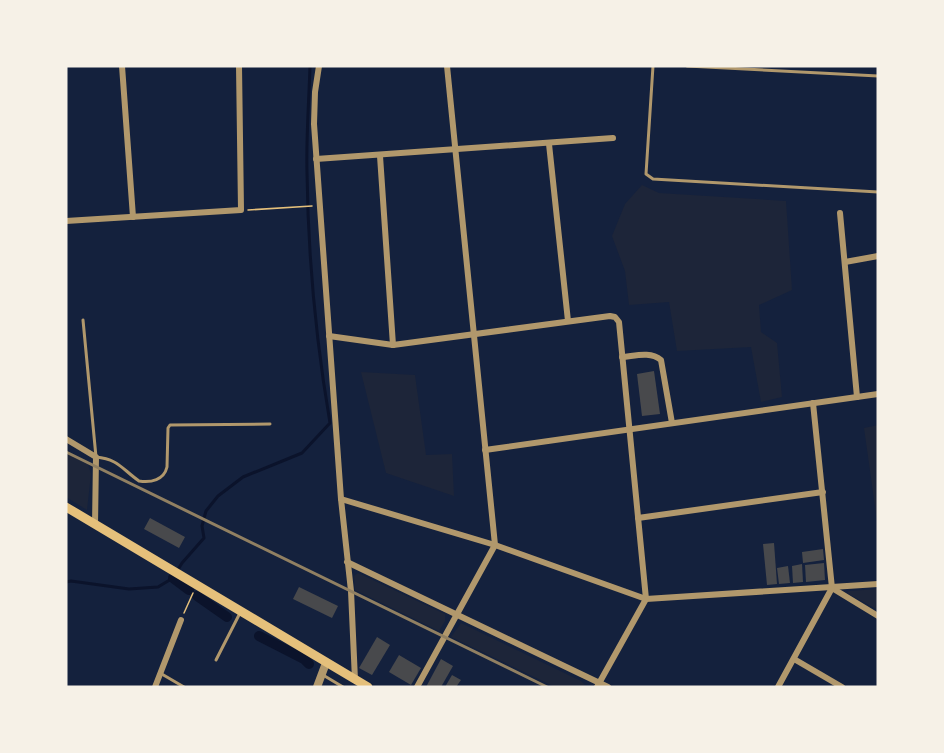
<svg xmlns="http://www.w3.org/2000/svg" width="944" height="753" font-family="'Work Sans',sans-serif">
<rect width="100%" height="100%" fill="#14213d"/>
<g fill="#1d2539">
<path d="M642,185L659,193L786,201L792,290L759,305L761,332L777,343L782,397L761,402L751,347L677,351L669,302L629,305L625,271L612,236L625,204Z"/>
<path d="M361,372L415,375L426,455L452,454L454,496L386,473Z"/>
<path d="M878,425V528L864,428Z"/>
<path d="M66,449L88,464L91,474L87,510L66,497Z"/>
<path d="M358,573L445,614V621L439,631L355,590L354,576Z"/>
<path d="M878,589V610L847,593L849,591Z"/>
<path d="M461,623L581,681L587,687H555L451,637Z"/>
</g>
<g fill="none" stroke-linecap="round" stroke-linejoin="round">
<path stroke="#0b132b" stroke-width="3" d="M66,582L71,581L129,589L158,587L173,578L182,563L204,538L202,526L206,511L218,496L243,477L302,453L330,423C316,341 308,255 307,172C306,137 309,101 310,66"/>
<g stroke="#0b132b" stroke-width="10">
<path d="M173,578L189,590"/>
<path d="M197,596L227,617"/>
<path d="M259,636L304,659L309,664"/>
</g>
</g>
<g fill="#48494c">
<path d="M654,371L660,414L642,416L637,374Z"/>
<path d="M150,518L185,537L179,548L144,529Z"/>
<path d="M774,543L777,584L767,585L763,544Z"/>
<path d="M823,549L824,560L803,563L802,552Z"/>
<path d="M824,563L825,580L806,582L805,565Z"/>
<path d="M802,564L803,582L793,583L792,566Z"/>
<path d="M788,566L790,583L779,584L777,568Z"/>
<path d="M299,587L338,606L332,618L293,599Z"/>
<path d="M377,637L390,645L372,675L359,668Z"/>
<path d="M399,655L421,668L411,685L389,672Z"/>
<path d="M441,659L453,666L441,687H426Z"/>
<path d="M452,675L461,680L456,687H445Z"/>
</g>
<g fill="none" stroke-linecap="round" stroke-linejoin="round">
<g stroke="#e5c07b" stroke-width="1.5">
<path d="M248,210L312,206"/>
<path d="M184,613L193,593"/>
</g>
<g stroke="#b1986c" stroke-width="3">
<path d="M653,66L646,174L653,179L878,192"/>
<path d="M687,66L878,76"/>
<path d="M83,320L96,457C118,459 122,469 139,481C151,483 164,480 167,467L168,428L170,425L270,424"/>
<path d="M216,660L240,613"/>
<path d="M160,673L184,687"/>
<path d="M323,675L343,687"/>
</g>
<g stroke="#b1986c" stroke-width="6">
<path d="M122,66L133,217"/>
<path d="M319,66L315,92L314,124L341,499L351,591L355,680"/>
<path d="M549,144L568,321"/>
<path d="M380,156L393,345"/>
<path d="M316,159L613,138"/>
<path d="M840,213L857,397"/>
<path d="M66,221L241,210L239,66"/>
<path d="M845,262L878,256"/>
<path d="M329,336L393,345L610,316L615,317L619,322L646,599L597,687"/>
<path d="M622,357C635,356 650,351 661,360L672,423"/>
<path d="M66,439L96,457L95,525"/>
<path d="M485,450L878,394"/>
<path d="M341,499L495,545L646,599L878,584"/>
<path d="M638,518L823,492"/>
<path d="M347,562L608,687"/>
<path d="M832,588L878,616"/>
<path d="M794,659L842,687"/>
<path d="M155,687L181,620"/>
<path d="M417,687L495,545L447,66"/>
<path d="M778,687L832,588L813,403"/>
</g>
<path stroke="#b1986c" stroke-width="8" d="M317,687L326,663"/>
<path stroke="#e5c07b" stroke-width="9" d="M66,507L368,687"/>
<path stroke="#918062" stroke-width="3" d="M66,452L547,687"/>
</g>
<rect width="944" height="753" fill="none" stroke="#f6f1e7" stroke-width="135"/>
</svg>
